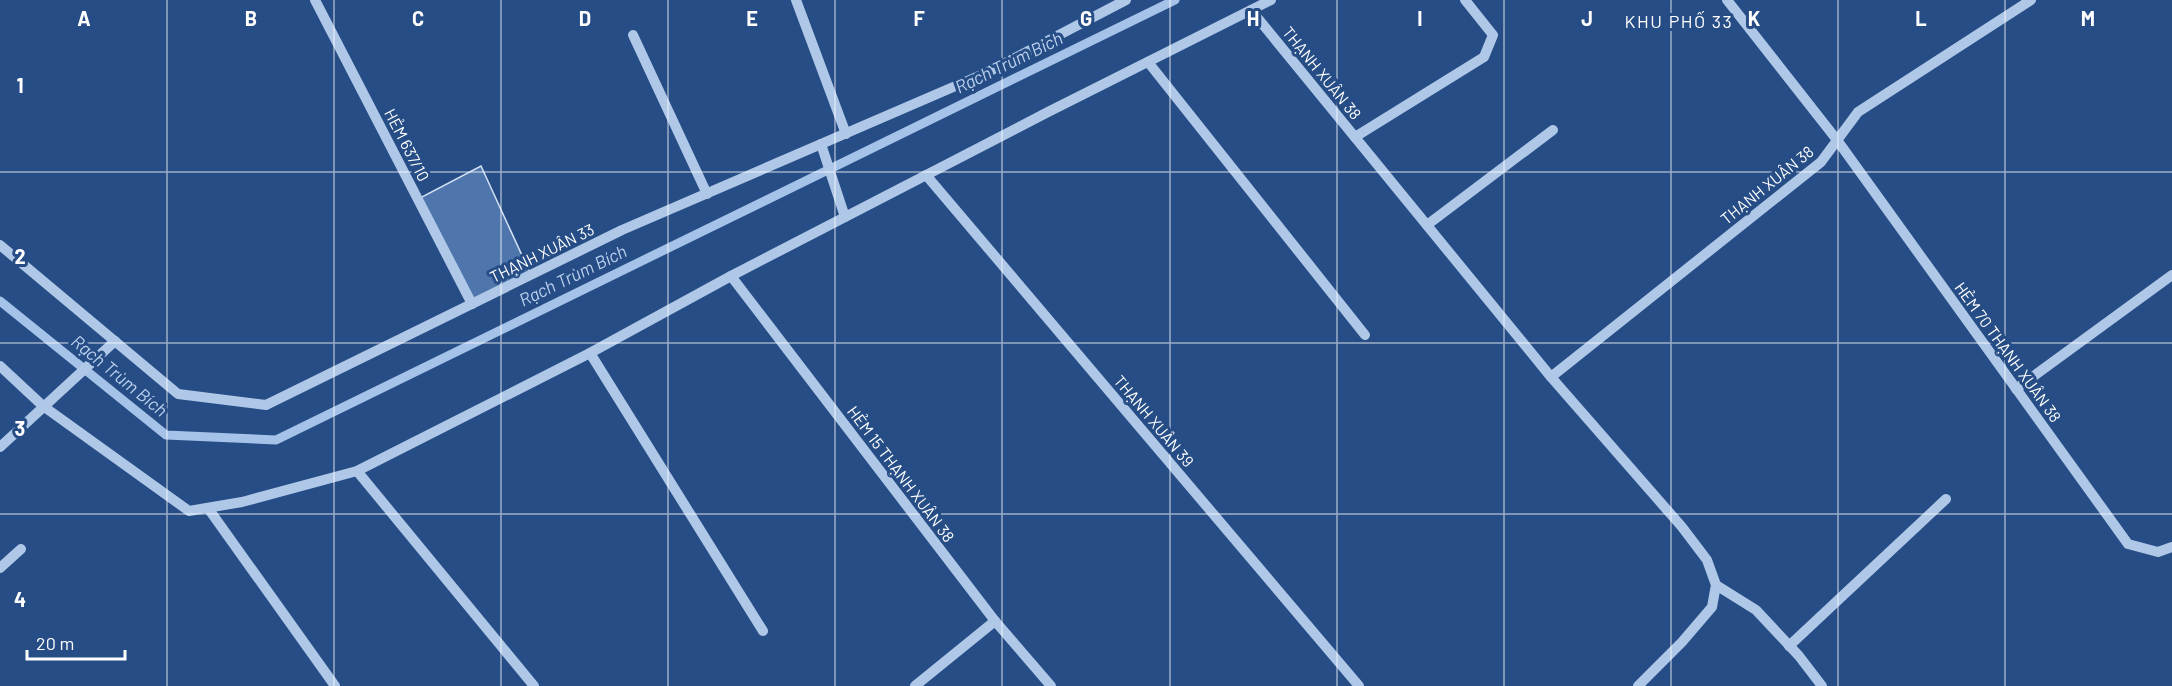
<svg xmlns="http://www.w3.org/2000/svg" width="2172" height="686" font-family="Barlow,sans-serif">
<rect width="100%" height="100%" fill="#264d85"/>
<g fill="none" stroke-linecap="round" stroke-linejoin="round">
<path stroke="#a5c2e8" stroke-width="9" d="M0,301L166,435L276,440L1175,0"/>
</g>
<path fill="#4f76ac" stroke="#d4e2f6" stroke-width="1.5" d="M481,166L531,275L472,304L418,199Z"/>
<g fill="none" stroke-linecap="round" stroke-linejoin="round">
<g stroke="#b0c8e8" stroke-width="10">
<path d="M315,0L472,304"/>
<path d="M796,0L846,134"/>
<path d="M1727,0L1837,140L2128,544L2158,552L2172,547"/>
<path d="M1251,10L1551,377L1682,527L1707,560L1716,585L1712,607L1682,642L1638,686"/>
<path d="M633,35L707,194"/>
<path d="M1148,62L1365,335"/>
<path d="M1355,137L1484,57L1493,35L1465,0"/>
<path d="M821,144L845,217"/>
<path d="M926,175L1359,686"/>
<path d="M1427,225L1553,130"/>
<path d="M0,245L178,394L266,405L622,230L988,72L1126,0"/>
<path d="M731,276L995,621L1051,686"/>
<path d="M590,353L763,631"/>
<path d="M0,366L43,406L189,511L242,502L357,471L590,353L731,276L1048,112L1271,0"/>
<path d="M1551,377L1821,162L1858,112L2031,0"/>
<path d="M2016,389L2172,275"/>
<path d="M0,447L115,341"/>
<path d="M357,471L534,686"/>
<path d="M208,508L335,686"/>
<path d="M0,568L21,549"/>
<path d="M1716,585L1756,610L1799,656L1822,686"/>
<path d="M1789,646L1946,499"/>
<path d="M915,686L995,621"/>
</g>
</g>
<path fill="none" stroke="#fff" stroke-width="1.5" stroke-opacity="0.55" d="M167,0V686M334,0V686M501,0V686M668,0V686M835,0V686M1002,0V686M1170,0V686M1337,0V686M1504,0V686M1671,0V686M1838,0V686M2005,0V686M0,172H2172M0,343H2172M0,514H2172"/>
<g text-anchor="middle" stroke-width="6" stroke-linejoin="round" paint-order="stroke">
<g font-size="16" fill="#fff" stroke="#264d85">
<text transform="translate(1322 73) rotate(51)" y="6">THẠNH XUÂN 38</text>
<text transform="translate(407 145) rotate(63)" y="6">HẺM 637/10</text>
<text transform="translate(1767 185) rotate(-39)" y="6">THẠNH XUÂN 38</text>
<text transform="translate(542 253) rotate(-26)" y="6">THẠNH XUÂN 33</text>
<text transform="translate(2008 352) rotate(54)" y="6">HẺM 70 THẠNH XUÂN 38</text>
<text transform="translate(1154 421) rotate(50)" y="6">THẠNH XUÂN 39</text>
<text transform="translate(901 474) rotate(53)" y="6">HẺM 15 THẠNH XUÂN 38</text>
</g>
<g font-size="18" letter-spacing="1.5" fill="#fff" stroke="#264d85">
<text x="1679" y="28">KHU PHỐ 33</text>
</g>
<g font-size="18" font-style="italic" fill="#bcd2ef" stroke="#264d85">
<text transform="translate(1009 63) rotate(-26)" y="6">Rạch Trùm Bích</text>
<text transform="translate(573 276) rotate(-26)" y="6">Rạch Trùm Bích</text>
<text transform="translate(119 376) rotate(39)" y="6">Rạch Trùm Bích</text>
</g>
</g>
<g font-size="20" text-anchor="middle" font-weight="bold" fill="#fff" stroke="#264d85" stroke-width="6" stroke-linejoin="round" paint-order="stroke">
<text x="84" y="26">A</text>
<text x="251" y="26">B</text>
<text x="418" y="26">C</text>
<text x="585" y="26">D</text>
<text x="752" y="26">E</text>
<text x="919" y="26">F</text>
<text x="1086" y="26">G</text>
<text x="1253" y="26">H</text>
<text x="1420" y="26">I</text>
<text x="1587" y="26">J</text>
<text x="1754" y="26">K</text>
<text x="1921" y="26">L</text>
<text x="2088" y="26">M</text>
<text x="20" y="93">1</text>
<text x="20" y="264">2</text>
<text x="20" y="436">3</text>
<text x="20" y="607">4</text>
</g>
<path d="M27 650v9h98v-9" fill="none" stroke="#ffffff" stroke-width="3"/>
<text x="36" y="650" font-size="18" fill="#ffffff" stroke="#264d85" stroke-width="4.5" paint-order="stroke">20 m</text>
</svg>
